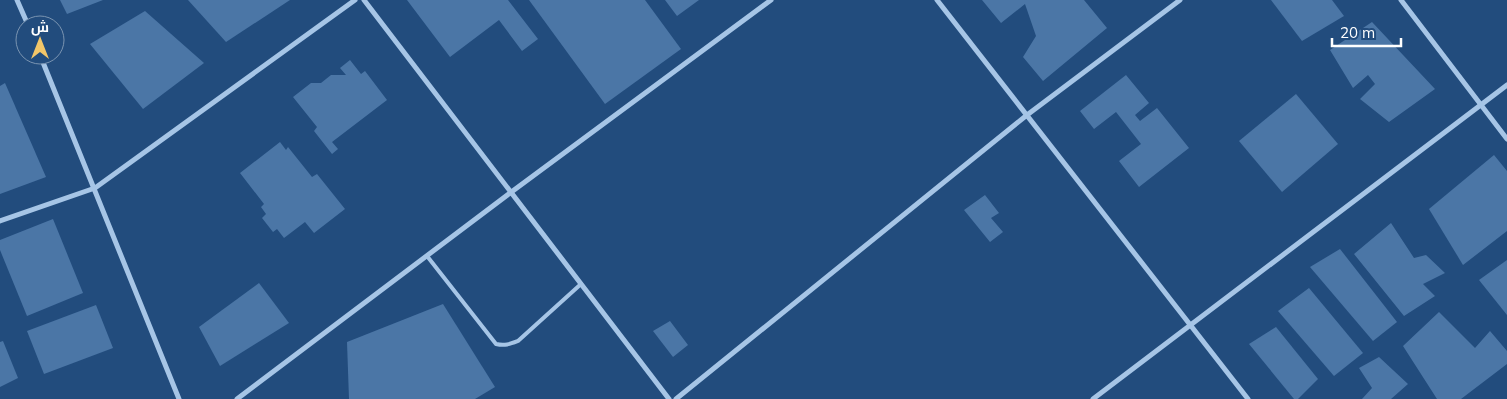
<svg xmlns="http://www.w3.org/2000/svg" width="1507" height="399" font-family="Mulish,Cairo,sans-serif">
<rect width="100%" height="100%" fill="#224c7d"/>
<g fill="#4b76a6">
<path d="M60,0H103L67,14Z"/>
<path d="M188,0H290L226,42Z"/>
<path d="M407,0H508L538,39L522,51L499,20L450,57Z"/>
<path d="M529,0H645L681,49L605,104Z"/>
<path d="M665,0H699L677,16Z"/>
<path d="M982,0H1084L1107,28L1043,81L1023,57L1036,36L1025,4L1001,23Z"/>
<path d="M1271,0H1332L1344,16L1302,41Z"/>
<path d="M145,11L204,63L143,109L90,44Z"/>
<path d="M1372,22L1435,89L1389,122L1360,99L1375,84L1368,75L1353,88L1330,50Z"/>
<path d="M350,60L361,74L365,71L387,100L332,142L338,149L332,154L314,131L317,127L293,97L311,83H321L331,75H346L340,68Z"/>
<path d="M1126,75L1149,103L1135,115L1140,121L1157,108L1189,148L1139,187L1119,161L1141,144L1116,112L1094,129L1080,111Z"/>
<path d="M5,83L46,177L0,194V86Z"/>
<path d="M1296,94L1338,144L1282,192L1239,141Z"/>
<path d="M280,142L286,150L288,147L312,177L317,174L345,209L314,233L305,222L284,238L277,229L273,232L262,218L266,214L261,207L264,204L240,173Z"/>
<path d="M1494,155L1507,171V231L1463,265L1429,209Z"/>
<path d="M985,195L999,213L991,218L1003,232L990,242L964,210Z"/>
<path d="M53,219L83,293L27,316L0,250V240Z"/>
<path d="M1391,223L1414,258L1426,255L1445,273L1423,284L1435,296L1404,316L1354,254Z"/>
<path d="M1340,249L1397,322L1373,341L1310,267Z"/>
<path d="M1507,260V315L1479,280Z"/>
<path d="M259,283L289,323L220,366L199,327Z"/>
<path d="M1309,288L1363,353L1334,376L1278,311Z"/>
<path d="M443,304L495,387L475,399H349L347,342Z"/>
<path d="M96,305L113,348L44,374L27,331Z"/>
<path d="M1439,312L1475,348L1490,331L1507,351V364L1461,399H1437L1403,346Z"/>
<path d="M670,321L688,345L673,357L653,331Z"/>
<path d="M1276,327L1318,379L1298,399H1294L1249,344Z"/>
<path d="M3,341L18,378L0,387V342Z"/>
<path d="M1379,357L1408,384L1391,399H1362L1372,388L1359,368Z"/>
</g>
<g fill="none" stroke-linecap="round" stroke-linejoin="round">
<path stroke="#a6c5e6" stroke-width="4" d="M427,256L496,344C505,346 510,344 518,341L581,284"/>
<g stroke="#a6c5e6" stroke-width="5">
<path d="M17,0L28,25"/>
<path d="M364,0L669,399"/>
<path d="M937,0L1248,399"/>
<path d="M1401,0L1507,139"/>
<path d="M40,55L179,399"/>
<path d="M0,221L95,188L355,0"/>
<path d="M237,399L510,193L771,0"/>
<path d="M676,399L1027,115L1180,0"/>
<path d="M1093,399L1507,85"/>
</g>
</g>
<g transform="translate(40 40)"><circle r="24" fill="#224c7d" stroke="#7a94b1"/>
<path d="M0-4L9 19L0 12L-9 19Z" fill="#f2c669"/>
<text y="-8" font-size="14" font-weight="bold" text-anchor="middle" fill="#ffffff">ش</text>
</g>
<path d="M1332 38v8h69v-8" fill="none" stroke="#ffffff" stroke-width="2.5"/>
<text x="1340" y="38" font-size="15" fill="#ffffff" stroke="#224c7d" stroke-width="4" paint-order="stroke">20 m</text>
</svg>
